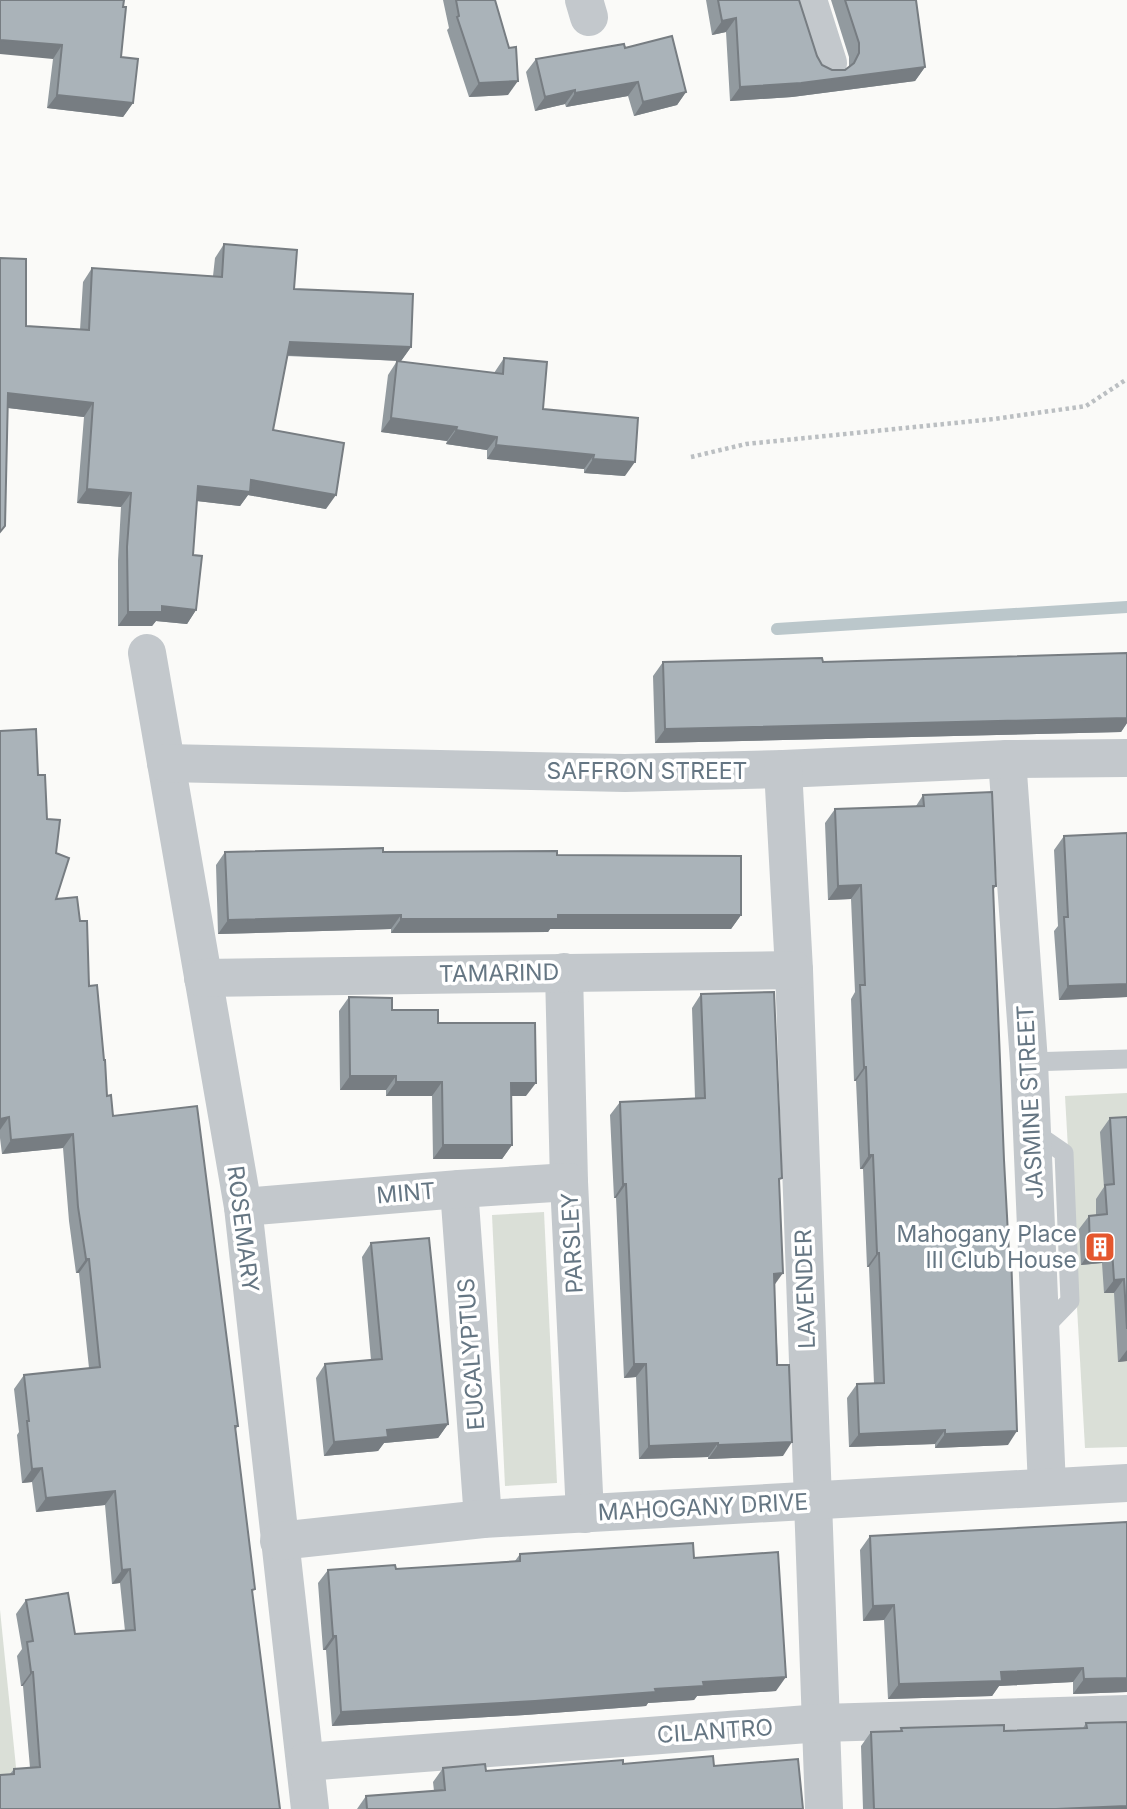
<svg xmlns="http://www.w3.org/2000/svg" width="1127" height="1809" font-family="Inter,sans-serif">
<rect width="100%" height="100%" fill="#fafaf8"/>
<g fill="#dadfd7">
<path d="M1127,1093V1447L1085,1448L1065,1096Z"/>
<path d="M544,1212L557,1483L505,1486L492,1215Z"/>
<path d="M0,1610L17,1777H0Z"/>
</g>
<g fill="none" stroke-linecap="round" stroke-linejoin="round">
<path stroke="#bbc7cb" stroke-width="12" d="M777,629L1127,607"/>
<path stroke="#bbbfc2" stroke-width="4.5" stroke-dasharray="3.5 3.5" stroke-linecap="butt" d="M691,457L746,444L994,419L1086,406L1127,379"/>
<g stroke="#c3c8cc" stroke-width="19">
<path d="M1029,1062L1127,1059"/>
<path d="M1032,1131L1064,1153L1070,1301L1041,1331"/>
</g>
<g stroke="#c3c8cc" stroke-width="38">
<path d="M584,0L589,17"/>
<path d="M808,0L828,63"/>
<path d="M147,653L243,1207L310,1809"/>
<path d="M1007,759L1029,1062L1047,1487"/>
<path d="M166,763L625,773L783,769L1007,759L1127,758"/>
<path d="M783,769L794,970L824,1809"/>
<path d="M564,972L569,1182L585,1514"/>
<path d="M203,978L794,970"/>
<path d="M459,1189L483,1519"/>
<path d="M243,1207L459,1189L569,1182"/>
<path d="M279,1541L483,1519L1127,1483"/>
<path d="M305,1762L821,1723L1127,1714"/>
</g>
</g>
<g fill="#929a9f">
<path d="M0,0L121,57L133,103L123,117L47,108L53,59Z"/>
<path d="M443,0H495L508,95L469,97L447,30L449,28Z"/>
<path d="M706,0H799L817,56L822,65L832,70H845L849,67V57L831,0H916L925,67L915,81L792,97L730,101L726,32L712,35Z"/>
<path d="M625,48L686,92L677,105L634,116L628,96L566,107L565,104L535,111L526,72L536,59Z"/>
<path d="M224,244L294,289L411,347L401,361L287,356L273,430L326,509L248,495L240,506L197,501L193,555L196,610L187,624L156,621L152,626H118V561L121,507L77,503L84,417L8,408L0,258L26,326L80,330L83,282L92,268L213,276L215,258Z"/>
<path d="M504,358L543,409L625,476L584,473V469L487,459V450L446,444L447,441L381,432L388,375L397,361L494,373Z"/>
<path d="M1127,653V723L1121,732L655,743L653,676L663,662H823Z"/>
<path d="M0,731L38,775L47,819L56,853V899L80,921L107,1096L113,1116L238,1426L235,1430L252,1593L280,1809L10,1774L14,1769L30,1768L23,1686H21L17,1656L22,1649L16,1614L26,1600L75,1634L125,1631L120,1583L112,1584L105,1505L36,1512L32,1482L22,1483L17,1435L19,1432L14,1389L24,1375L89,1368L79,1273H76L69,1221L63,1148L2,1154L0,1138Z"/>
<path d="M923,795L996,886L993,890L1008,1445L935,1448V1444L849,1447L847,1398L857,1384L874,1383L869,1267H867L863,1169H860L856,1081H854L851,999L855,992L851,899L828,900L825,823L835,809L916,806Z"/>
<path d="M1064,836L1127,997L1059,1000L1054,931L1058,926L1054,850Z"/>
<path d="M225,852H383L557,855L741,915L731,929H550L548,932L391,933V929L218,934L216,865Z"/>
<path d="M701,994L779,1183L774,1286L783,1456L708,1459V1457L639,1459L636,1377L624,1378L616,1198H614L610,1115L620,1102L695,1098L692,1008Z"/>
<path d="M349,997L438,1023L526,1096H511L512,1145L502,1159H433L432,1096H386V1090H340L339,1011Z"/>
<path d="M1127,1117V1361L1118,1362L1114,1293H1104L1102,1263L1081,1265L1079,1229L1089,1216L1096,1215V1199L1104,1187L1100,1132L1110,1118Z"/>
<path d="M371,1243L448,1424L438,1438L384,1443L378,1451L324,1456L316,1378L325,1364L371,1360L362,1257Z"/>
<path d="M870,1536L1127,1692L1073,1694V1682L999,1686L992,1696L888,1699L884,1620L863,1621L860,1550Z"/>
<path d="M520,1554L694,1558L776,1691L697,1696L694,1700L648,1703L646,1706L525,1715L332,1726L326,1650H323L318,1583L328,1570L396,1569L515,1561Z"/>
<path d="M1086,1723L1127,1809H863L861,1746L871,1732L900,1731L901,1728L1004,1731L1083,1728Z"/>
<path d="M713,1756L434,1791L433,1782L443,1768L486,1771L623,1764Z"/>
<path d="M366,1796L367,1809H357Z"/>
</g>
<g fill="#777d82">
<path d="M736,18L726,32L712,35L722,21Z"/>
<path d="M0,40L62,45L53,59L0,54Z"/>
<path d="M925,67L915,81L792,97L730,101L740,87Z"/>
<path d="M518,81L508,95L469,97L479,83Z"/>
<path d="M638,82L628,96L566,107L575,93Z"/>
<path d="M575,90L565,104L535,111L545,97Z"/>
<path d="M686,92L677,105L634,116L643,102Z"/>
<path d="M57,95L133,103L123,117L47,108Z"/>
<path d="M290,342L411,347L401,361L280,355Z"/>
<path d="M8,393L93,403L84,417L0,407Z"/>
<path d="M391,418L457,427L447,441L381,432Z"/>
<path d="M456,430L497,437L487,450L446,444Z"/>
<path d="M496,445L594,455L584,469L487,459Z"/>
<path d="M593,459L635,462L625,476L584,473Z"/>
<path d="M251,480L336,495L326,509L248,495L240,506L188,500L198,486Z"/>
<path d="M87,489L131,493L121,507L77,503Z"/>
<path d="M162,606L196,610L187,624L156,621L152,626H118L128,612Z"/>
<path d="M1127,718V723L1121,732L655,743L665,729Z"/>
<path d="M861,885L851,899L828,900L838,886Z"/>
<path d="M401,915L391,929L218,934L228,920Z"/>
<path d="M558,915H741L731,929H550L548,932L391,933L401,919Z"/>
<path d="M1127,984V997L1059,1000L1068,986Z"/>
<path d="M864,1067H866L856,1081H854Z"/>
<path d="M350,1076H396L386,1090H340Z"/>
<path d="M396,1082H442L432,1096H386Z"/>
<path d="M511,1083H536L526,1096H501Z"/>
<path d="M9,1117L0,1130V1119Z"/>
<path d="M73,1134L63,1148L2,1154L11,1140Z"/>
<path d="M443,1145H512L502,1159H433Z"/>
<path d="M869,1155H873L863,1169H860Z"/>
<path d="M623,1184H626L616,1198H614Z"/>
<path d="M1112,1249L1102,1263L1081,1265L1090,1251Z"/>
<path d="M877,1253H879L869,1267H867Z"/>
<path d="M86,1259H89L79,1273H76Z"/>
<path d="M783,1273L773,1287L774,1274Z"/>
<path d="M1124,1279L1114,1293H1104L1114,1280Z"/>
<path d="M1127,1350V1361L1118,1362Z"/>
<path d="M634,1364H646L636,1377L624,1378Z"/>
<path d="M448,1424L438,1438L384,1443L378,1451L324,1456L334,1442L387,1430Z"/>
<path d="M945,1430L935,1444L849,1447L859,1434Z"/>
<path d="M1017,1431L1008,1445L935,1448L945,1434Z"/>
<path d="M792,1442L783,1456L708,1459L718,1445Z"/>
<path d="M718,1443L708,1457L639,1459L649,1446Z"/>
<path d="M42,1468L32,1482L22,1483L32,1469Z"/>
<path d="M115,1491L105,1505L36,1512L46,1498Z"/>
<path d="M130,1569L120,1583L112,1584L122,1570Z"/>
<path d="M894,1605L884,1620L863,1621L873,1606Z"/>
<path d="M333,1636H336L326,1650H323Z"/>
<path d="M1083,1668L1073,1682L999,1686L992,1696L888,1699L899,1684L1001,1672Z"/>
<path d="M31,1672H33L23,1686H21Z"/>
<path d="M786,1677L776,1691L697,1696L694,1700L648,1703L646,1706L525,1715L332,1726L341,1712L655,1689L703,1682Z"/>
<path d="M1127,1678V1692L1073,1694L1084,1679Z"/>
<path d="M1127,1806V1809H1056Z"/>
</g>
<g fill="#aab3b9" stroke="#777d82" stroke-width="2">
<path d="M0,0H124L123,7H126L121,57L138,59L133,103L57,95L62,45L0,40Z"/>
<path d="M456,0H495L509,48L516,47L518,81L479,83L457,17L459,16Z"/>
<path d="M718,0H799L817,56L822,65L832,70H845L854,63L859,53V43L845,0H916L925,67L801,83L740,87L736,18L722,21Z"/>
<path d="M672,36L686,92L643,102L638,82L575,93V90L545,97L536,59L624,44L625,48Z"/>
<path d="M224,244L297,250L294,289L413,294L411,347L290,342L273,430L344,443L336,495L251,480L250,492L198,486L193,555L202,556L196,610L162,606V612H128L127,547L131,493L87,489L93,403L8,393L5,526L0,532V258L26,259V326L89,330L92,268L222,277Z"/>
<path d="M504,358L547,362L543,409L638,418L635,462L593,459L594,455L496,445L497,437L456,430L457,427L391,418L397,361L503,374Z"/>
<path d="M1127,653V718L665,729L663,662L822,658L823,662Z"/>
<path d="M36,729L38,775H45L47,819L60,820L56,853L69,858L56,899L77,897L80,921H87L89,986L97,985L104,1060H105L107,1096L111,1095L113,1116L197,1106L238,1426H235L255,1589L252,1590L280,1809H0V1775L14,1774V1769L40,1767L33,1672H31L27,1642L33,1641L26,1600L68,1593L75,1634L135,1630L130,1569L122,1570L115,1491L46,1498L42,1468L32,1469L27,1421H29L24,1375L100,1367L89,1259H86L78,1207L73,1134L11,1140L9,1117L0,1119V731Z"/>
<path d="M992,792L996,886H993L1004,1160L1009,1253H1011L1017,1431L945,1434V1430L859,1434L857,1384L884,1383L879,1253H877L873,1155H869L866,1067H864L860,985H865L861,885L838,886L835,809L924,806L923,795Z"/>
<path d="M1127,833V984L1068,986L1064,917H1068L1064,836Z"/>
<path d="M383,848V852L557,851V855L741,856V915H558V919H401V915L228,920L225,852Z"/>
<path d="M774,992L782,1178L779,1179L783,1273L774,1274L777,1365H789L792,1442L718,1445V1443L649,1446L646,1364H634L626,1184H623L620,1102L705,1098L701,994Z"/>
<path d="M349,997L392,998V1010H438V1023H535L536,1083H511L512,1145H443L442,1082H396V1076H350Z"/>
<path d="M1127,1117V1329L1124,1279L1114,1280L1112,1249L1090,1251L1089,1216L1107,1214L1105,1185L1114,1184L1110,1118Z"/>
<path d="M429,1238L448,1424L387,1430L388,1437L334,1442L325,1364L382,1359L371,1243Z"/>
<path d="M1127,1522V1678L1084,1679L1083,1668L1001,1672L1002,1681L899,1684L894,1605L873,1606L870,1536Z"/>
<path d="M693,1543L694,1558L778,1552L786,1677L703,1682L704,1686L655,1689L656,1692L535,1701L341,1712L336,1636H333L328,1570L395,1565L396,1569L520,1561V1554Z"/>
<path d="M1127,1722V1806L1056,1809H874L871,1732L902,1731L901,1728L1004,1725V1731L1087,1728L1086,1723Z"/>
<path d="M713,1756L714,1766L798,1759L803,1809H367L366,1796L445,1790L443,1768L485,1764L486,1771L623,1760V1764Z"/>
</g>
<defs>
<g id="building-square" transform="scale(1.575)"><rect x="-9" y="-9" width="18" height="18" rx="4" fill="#e4572e" stroke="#fff"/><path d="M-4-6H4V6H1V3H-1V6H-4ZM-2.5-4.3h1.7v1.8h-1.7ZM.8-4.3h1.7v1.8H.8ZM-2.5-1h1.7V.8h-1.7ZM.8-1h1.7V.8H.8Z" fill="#fff"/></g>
</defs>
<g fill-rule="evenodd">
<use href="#building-square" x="1100" y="1247"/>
</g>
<g text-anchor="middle" stroke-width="7" stroke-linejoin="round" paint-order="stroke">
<g font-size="23" fill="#657683" stroke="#fff">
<text x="647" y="779">SAFFRON STREET</text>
<text transform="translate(499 973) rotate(-1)" y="8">TAMARIND</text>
<text transform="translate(1030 1102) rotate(-93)" y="8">JASMINE STREET</text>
<text transform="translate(406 1193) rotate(-5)" y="8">MINT</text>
<text transform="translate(243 1229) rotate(83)" y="8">ROSEMARY</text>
<text transform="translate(572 1243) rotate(-93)" y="8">PARSLEY</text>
<text transform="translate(805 1289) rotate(-92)" y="8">LAVENDER</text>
<text transform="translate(471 1354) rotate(-94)" y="8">EUCALYPTUS</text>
<text transform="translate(703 1507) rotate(-3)" y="8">MAHOGANY DRIVE</text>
<text transform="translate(715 1731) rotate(-4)" y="8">CILANTRO</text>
</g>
<g font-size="23" fill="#657683" stroke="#fff" text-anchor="end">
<text x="1077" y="1242">Mahogany Place<tspan x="1077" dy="26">III Club House</tspan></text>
</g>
</g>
</svg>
